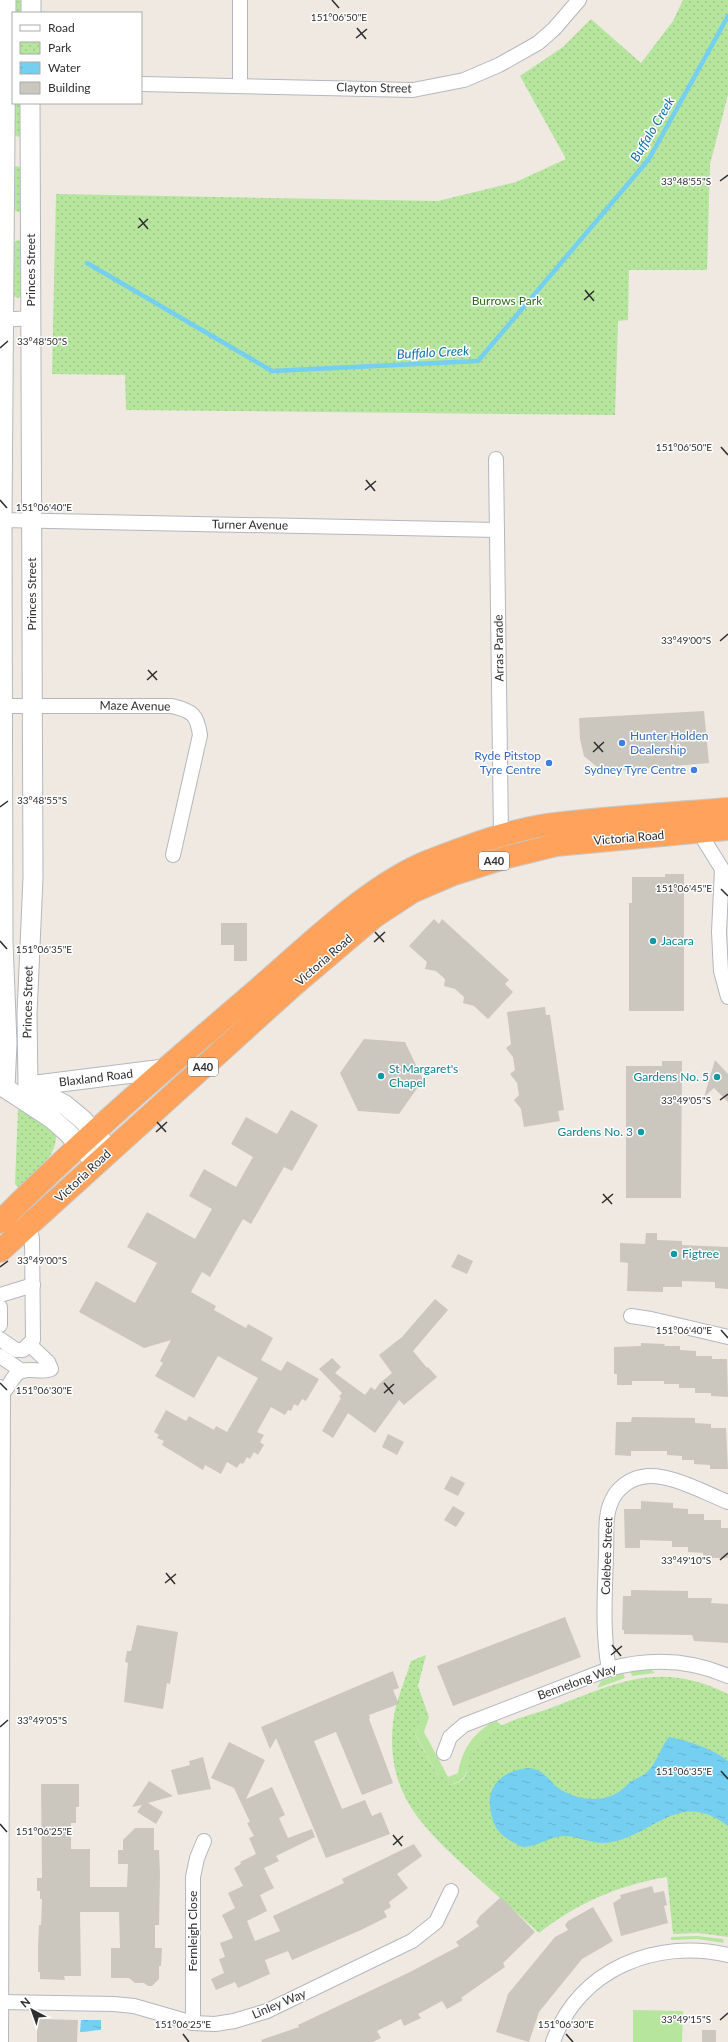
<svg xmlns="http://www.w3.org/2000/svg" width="728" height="2042" font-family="Lato,sans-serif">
<defs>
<pattern id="park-dots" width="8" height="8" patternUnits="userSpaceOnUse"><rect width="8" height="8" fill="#b6e59e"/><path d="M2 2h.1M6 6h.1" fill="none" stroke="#9dc588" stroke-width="1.8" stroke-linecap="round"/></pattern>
<pattern id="water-ripples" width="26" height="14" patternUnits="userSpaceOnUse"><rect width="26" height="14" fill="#75cff0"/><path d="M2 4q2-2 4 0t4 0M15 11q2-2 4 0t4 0" fill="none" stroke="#66b2ce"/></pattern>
</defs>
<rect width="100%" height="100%" fill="#efe9e1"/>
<g fill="#b6e59e">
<path d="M650,1669L655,1673L632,1676L630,1671Z"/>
<path d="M623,1673L625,1678L597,1688L601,1681Z"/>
<path d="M422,1715L429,1717L424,1732L448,1777L458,1773C462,1749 474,1732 496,1720L502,1726C490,1732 479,1740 473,1753C464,1769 471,1780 449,1785L439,1778L415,1733Z"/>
<path d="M697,1936L723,1939L724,1943L698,1939L671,1940V1937Z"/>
<path d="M633,2010L683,2011L682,2042H633Z"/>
</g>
<g fill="url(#park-dots)">
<path d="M12,0H24V13H13Z"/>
<path d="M683,0H728V95L710,164L707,270H629L628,320L618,321L615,415L126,410L125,375L52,374L56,194L438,201L516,182L566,159L520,76L563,47L591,19L641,63L673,21Z"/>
<path d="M13,103H24L23,135L18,137L14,134Z"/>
<path d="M17,166L22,168V210L18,212L14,210V167Z"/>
<path d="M18,240L22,242V296L18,298L13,296L12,291L14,242Z"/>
<path d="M18,1109L40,1121L56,1136C56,1159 34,1172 18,1187L15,1184Z"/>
<path d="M426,1655L418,1686L429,1717L422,1715L415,1734L439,1778L443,1776L449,1785C454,1784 459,1783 463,1779C468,1774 467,1766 469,1760C473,1750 479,1741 487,1735C503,1721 528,1716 548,1709C615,1684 658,1659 728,1694V1937L698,1933L673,1934L667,1877C619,1885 577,1903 539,1933C516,1912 492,1891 469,1870C421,1826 386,1793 393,1723C395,1702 405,1681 411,1661Z"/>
</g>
<g fill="url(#water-ripples)">
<path d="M669,1737C686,1740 716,1750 728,1761V1826C677,1787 652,1839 605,1843C592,1844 578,1836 564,1836C550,1837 539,1845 526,1847C523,1848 518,1845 515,1843C497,1835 491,1823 490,1803C489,1791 496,1780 507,1774C515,1770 529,1766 537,1770C545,1773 551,1782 557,1787C574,1800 602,1804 620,1791C623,1789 626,1786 629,1783C634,1779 642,1777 647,1772C657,1763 660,1748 669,1737Z"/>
<path d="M81,2020H101V2030C94,2030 88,2032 80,2032Z"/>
</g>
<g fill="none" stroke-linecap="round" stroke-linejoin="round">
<path stroke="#75cff0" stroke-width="4.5" d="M87,263L272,371L478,361L649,159L728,16"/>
</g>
<g fill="#cbc7bf">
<path d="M704,711L709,763L603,772L584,756L580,739L579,718Z"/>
<path d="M665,874H684V1011H629V903H632V877H665Z"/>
<path d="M434,919L439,924L442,919L509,980L505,984L513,992L488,1019L474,1006L463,1003L464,997L455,989L444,986L445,979L436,971L425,969L427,962L409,946Z"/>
<path d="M221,923H247V961H234V945H221Z"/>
<path d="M545,1007L546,1015H550L564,1110L558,1111L560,1121L524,1127L521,1109L514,1100L519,1095L517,1083L510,1074L515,1070L513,1057L506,1048L511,1044L507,1012Z"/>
<path d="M364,1039L405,1042L423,1080L399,1114L358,1111L340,1073Z"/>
<path d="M715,1060L728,1074V1102L714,1088L704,1097Z"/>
<path d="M662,1061H682L681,1198H626V1066H662Z"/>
<path d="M291,1110L318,1125L292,1171L284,1167L251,1224L243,1219L210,1277L202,1272L191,1292L216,1306L214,1310L246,1328L248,1324L273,1338L261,1360L281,1371L287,1361L319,1379L306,1401L302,1399L298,1406L294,1404L291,1411L288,1410L285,1415L271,1407L257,1432L264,1435L260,1442L264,1445L258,1455L254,1452L250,1459L247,1457L243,1464L240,1463L237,1468L227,1462L221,1474L205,1465L203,1470L162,1445L164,1441L157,1438L159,1435L154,1432L166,1410L186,1421L189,1416L214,1430L216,1426L227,1432L258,1378L218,1356L194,1398L155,1376L163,1363L160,1361L171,1340L144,1348L79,1312L96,1281L135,1303L157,1263L127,1247L147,1212L195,1239L212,1209L189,1196L204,1169L236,1187L253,1157L231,1144L246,1117L277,1134Z"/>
<path d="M646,1233H657V1240L682,1241V1245L728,1247V1289L715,1288V1282L682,1281V1287H663V1292L627,1291L628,1263L620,1262V1243L645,1244Z"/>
<path d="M458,1254L473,1261L467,1274L451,1267Z"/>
<path d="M435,1299L448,1310L413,1351L427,1368L428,1367L437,1377L404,1405L399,1400L375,1433L348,1413L333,1438L322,1431L341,1398L339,1397L342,1393L319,1369L332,1358L341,1367L335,1373L365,1395L371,1387L375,1390L380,1383L392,1373L379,1355L402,1337Z"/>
<path d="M641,1343L665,1344L664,1346H680V1350L696,1351V1356H712V1359H727L728,1397L711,1396V1393H695V1388H679V1384H664V1381H632V1385H617V1374H614V1347L641,1346Z"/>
<path d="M632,1417L695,1418V1423L711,1424V1428H726L728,1469H710V1465L694,1464V1460H682V1456L667,1455V1451H631V1456L615,1455L616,1422H631Z"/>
<path d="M388,1434L404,1442L397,1455L382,1447Z"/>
<path d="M451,1476L465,1483L458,1496L444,1489Z"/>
<path d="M641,1501L673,1503V1508L688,1509V1514H704V1520H721V1528H728V1558H703V1553L688,1552V1547H672V1541L640,1540V1548H625L624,1509H641Z"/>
<path d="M453,1506L465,1513L456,1527L444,1520Z"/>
<path d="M631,1590L688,1591V1598H712L711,1603L728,1604V1643L694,1641L692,1635L624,1634V1630H622L623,1596H631Z"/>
<path d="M565,1617L581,1657L453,1706L437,1666Z"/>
<path d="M137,1625L178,1632L170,1684L167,1683L163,1709L124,1702L128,1663L125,1662L127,1651H131Z"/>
<path d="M393,1671L399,1688L393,1690L399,1704L369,1715L370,1718L369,1719L393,1783L362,1795L336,1732L314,1741L342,1809L365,1800L372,1816L381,1812L390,1834L326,1858L276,1738L270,1749L261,1727Z"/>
<path d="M229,1742L265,1760L246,1799L272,1787L285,1815L279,1818L288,1838L312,1829L315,1837L276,1856L279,1861L264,1868L274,1888L260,1895L267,1911L247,1921L255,1941L280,1931L273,1916L344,1883L342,1879L414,1844L422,1856L397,1874L408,1888L389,1902L391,1907L384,1911L387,1917L361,1930L292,1960L288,1951L265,1960L270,1974L238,1988L235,1982L216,1990L211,1979L224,1973L219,1959L225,1957L220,1943L233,1938L222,1915L235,1908L228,1893L243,1886L234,1868L241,1864L240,1862L256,1854L249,1838L254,1836L247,1823L250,1822L234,1788L211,1778Z"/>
<path d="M203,1757L211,1789L178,1795L171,1770L190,1765L189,1761Z"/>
<path d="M149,1781L173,1796L148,1803L163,1812L156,1824L137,1812L142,1805L132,1807Z"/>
<path d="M41,1784H79V1807H76V1823H71V1849H90V1887H127L128,1864H118V1850H123V1840L135,1828H154V1850H159L160,1873L159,1925H155V1948H162L161,1966H159V1979L152,1986H148L144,1983H135L129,1978H111V1948H120L119,1912H80L81,1976H64L65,1980L40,1979V1972H38V1948L39,1925H41L42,1899H40V1891H37V1878H42Z"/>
<path d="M652,1886L654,1893L664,1891L667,1905L664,1906L668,1923L621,1936L613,1903L621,1898L620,1895Z"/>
<path d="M501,1897L535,1932L503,1963L505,1967L461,1998L463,2000L447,2009L442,2001L418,2014L421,2018L404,2026L401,2019L377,2031L381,2038L373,2042H262L261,2040L299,2027L298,2025L410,1972L459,1946L456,1942L479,1926L476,1922L480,1916Z"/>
<path d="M593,1907L613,1941L582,1959L539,2012L529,2042L496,2032L508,1994L555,1937L568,1930L565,1925L568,1921Z"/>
<path d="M37,2019L78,2020L77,2042H37Z"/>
<rect x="702" y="2030" width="14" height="12"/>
</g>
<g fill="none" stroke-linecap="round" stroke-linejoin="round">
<g stroke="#b4b7c1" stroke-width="16">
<g id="street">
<path d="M141,84L413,90L464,80L499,65L538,43L554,29L579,0"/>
<path d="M240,86V0"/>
<path d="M0,320L31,318"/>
<path d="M496,459L501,836"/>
<path d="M2,520L497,530"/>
<path d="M2,706H172C192,711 197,714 200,735L173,855"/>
<path d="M699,832L722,869L719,932L721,971L728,997"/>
<path d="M0,1295L33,1285"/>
<path d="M0,1307V1325"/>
<path d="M631,1316L651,1319L728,1337"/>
<path d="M0,1339L16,1350H23L33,1340L32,1238L29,1225"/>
<path d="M0,1356L22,1371"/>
<path d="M0,1387L3,1392L1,2042"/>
<path d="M3,1392C11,1386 12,1374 22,1371C32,1368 42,1373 51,1369L48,1362L30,1345"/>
<path d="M609,1669C602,1631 605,1593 606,1554C607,1537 604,1516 612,1500C617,1489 629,1479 642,1477C666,1471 705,1493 728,1502"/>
<path d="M444,1753L450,1737L464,1725L609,1669C649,1658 689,1659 728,1676"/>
<path d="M1,2002L114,2004L134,2006L193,2023L215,2024L234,2021L267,2011L412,1941L436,1922L451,1891"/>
<path d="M193,2023V1877L197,1858L204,1841"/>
<path d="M553,2042C578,1969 657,1938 728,1955"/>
</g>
</g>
<g stroke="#b4b7c1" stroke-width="21">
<g id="secondary">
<path d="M31,13V0"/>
<path d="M30,103L33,878L27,1014L28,1086L65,1105L83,1120L110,1150"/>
<path d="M29,1086L164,1069"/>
<path d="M5,1088L7,1043L3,942L2,520L6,0"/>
<path d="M5,1088L51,1118L68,1133L96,1163"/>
</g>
</g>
<g stroke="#c9c9c9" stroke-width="24">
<g id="highway">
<path d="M0,1222C82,1139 171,1064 259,988C308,946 369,885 429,861C466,847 507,831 546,825C606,817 667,814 728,809"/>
<path d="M0,1251L295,984L374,917L412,892L454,874L507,857L556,845L728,829"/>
</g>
</g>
<use href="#street" stroke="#fff" stroke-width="14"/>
<use href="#secondary" stroke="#fff" stroke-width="19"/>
<use href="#highway" stroke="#ffa35c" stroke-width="22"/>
</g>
<path fill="none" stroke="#2e2e2e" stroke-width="1.5" d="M332,0L339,8M357,28L366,39M356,38L367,29M720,181L728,175M139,218L148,229M138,228L148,219M585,290L594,301M584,300L594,291M0,348L8,341M721,447L728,455M366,480L375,491M365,490L376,481M0,500L7,508M720,641L728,634M148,670L157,680M147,680L157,671M594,742L603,752M593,752L604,742M0,807L8,801M721,889L728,896M375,932L384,942M0,941L7,949M374,942L385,932M720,1100L728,1094M157,1122L166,1132M156,1132L167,1122M603,1194L612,1204M602,1203L613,1194M0,1267L8,1261M721,1330L728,1338M0,1383L7,1390M384,1383L393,1394M384,1393L394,1384M720,1560L728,1553M166,1573L175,1584M165,1583L176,1574M612,1645L621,1656M611,1655L622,1646M0,1727L8,1720M721,1771L728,1779M0,1824L7,1832M393,1835L402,1846M393,1845L403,1836M720,2020L728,2013M183,2034L189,2042M566,2034L573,2042"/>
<g fill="#3f7fe0" stroke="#fff" stroke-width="1.5">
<circle cx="622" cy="743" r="4"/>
<circle cx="549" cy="763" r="4"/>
<circle cx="694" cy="770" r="4"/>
</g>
<g fill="#0f9aa8" stroke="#fff" stroke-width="1.5">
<circle cx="653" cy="941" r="4"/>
<circle cx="381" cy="1076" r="4"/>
<circle cx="717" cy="1077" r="4"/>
<circle cx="641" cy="1132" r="4"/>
<circle cx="674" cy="1254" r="4"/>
</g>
<g text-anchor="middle" stroke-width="3" stroke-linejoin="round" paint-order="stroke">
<g fill="#fff" stroke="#6d6d6d" stroke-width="1">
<rect x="479" y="852" width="30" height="18" rx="3"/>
<rect x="188" y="1058" width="30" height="18" rx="3"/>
</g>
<g font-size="11" font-weight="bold" fill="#2e2e2e">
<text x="494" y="865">A40</text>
<text x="203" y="1071">A40</text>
</g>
<g font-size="12" fill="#2e2e2e" stroke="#fff">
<text transform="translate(374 88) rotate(1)" y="4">Clayton Street</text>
<text transform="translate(31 270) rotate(-90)" y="4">Princes Street</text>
<text transform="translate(250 525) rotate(1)" y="4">Turner Avenue</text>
<text transform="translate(32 594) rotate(-90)" y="4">Princes Street</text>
<text transform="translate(499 648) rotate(-91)" y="4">Arras Parade</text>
<text transform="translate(135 706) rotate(1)" y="4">Maze Avenue</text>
<text transform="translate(629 838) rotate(-5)" y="4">Victoria Road</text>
<text transform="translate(324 960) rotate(-41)" y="4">Victoria Road</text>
<text transform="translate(28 1002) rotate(-89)" y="4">Princes Street</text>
<text transform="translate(96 1078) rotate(-7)" y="4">Blaxland Road</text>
<text transform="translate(83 1176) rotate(-43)" y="4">Victoria Road</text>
<text transform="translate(607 1556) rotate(-88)" y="4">Colebee Street</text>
<text transform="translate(577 1682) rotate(-20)" y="4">Bennelong Way</text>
<text transform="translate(193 1931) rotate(-90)" y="4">Fernleigh Close</text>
<text transform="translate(279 2004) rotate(-23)" y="4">Linley Way</text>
</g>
<g font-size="12" fill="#2c6e1b" stroke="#fff">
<text x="507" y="305">Burrows Park</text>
</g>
<g font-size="12" fill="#366cbe" stroke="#fff" text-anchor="end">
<text x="630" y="740" text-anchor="start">Hunter Holden<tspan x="630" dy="14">Dealership</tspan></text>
<text x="541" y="760">Ryde Pitstop<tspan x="541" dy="14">Tyre Centre</tspan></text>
<text x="686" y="774">Sydney Tyre Centre</text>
</g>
<g font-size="12" fill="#0d838f" stroke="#fff" text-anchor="start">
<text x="661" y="945">Jacara</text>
<text x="389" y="1073">St Margaret's<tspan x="389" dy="14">Chapel</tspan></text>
<text x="709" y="1081" text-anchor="end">Gardens No. 5</text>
<text x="633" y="1136" text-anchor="end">Gardens No. 3</text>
<text x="682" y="1258">Figtree</text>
</g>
<g font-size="13" font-style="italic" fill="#0d6fa3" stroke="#fff">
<text transform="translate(652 129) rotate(-59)" y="5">Buffalo Creek</text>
<text transform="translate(433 352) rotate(-3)" y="5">Buffalo Creek</text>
</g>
</g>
<g font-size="10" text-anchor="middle" fill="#2e2e2e" stroke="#fff" stroke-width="3" stroke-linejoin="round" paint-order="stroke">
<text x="339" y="21">151°06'50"E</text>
<text x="686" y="185">33°48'55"S</text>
<text x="42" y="345">33°48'50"S</text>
<text x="684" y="451">151°06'50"E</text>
<text x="44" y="511">151°06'40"E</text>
<text x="686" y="644">33°49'00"S</text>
<text x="42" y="804">33°48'55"S</text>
<text x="684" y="892">151°06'45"E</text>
<text x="44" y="953">151°06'35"E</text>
<text x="686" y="1104">33°49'05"S</text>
<text x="42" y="1264">33°49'00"S</text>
<text x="684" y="1334">151°06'40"E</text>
<text x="44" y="1394">151°06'30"E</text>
<text x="686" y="1564">33°49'10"S</text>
<text x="42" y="1724">33°49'05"S</text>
<text x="684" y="1775">151°06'35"E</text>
<text x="44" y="1835">151°06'25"E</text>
<text x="686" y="2023">33°49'15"S</text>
<text x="183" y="2028">151°06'25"E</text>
<text x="566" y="2028">151°06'30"E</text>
</g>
<rect x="12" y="12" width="130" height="92" fill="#ffffff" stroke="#ababab"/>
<rect x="20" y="25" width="20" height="6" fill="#ffffff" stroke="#ababab"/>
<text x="48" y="32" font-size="12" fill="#2e2e2e">Road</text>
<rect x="20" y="42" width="20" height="12" fill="url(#park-dots)" stroke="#ababab"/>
<text x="48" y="52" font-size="12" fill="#2e2e2e">Park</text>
<rect x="20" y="62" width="20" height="12" fill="url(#water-ripples)" stroke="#ababab"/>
<text x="48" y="72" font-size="12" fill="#2e2e2e">Water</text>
<rect x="20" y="82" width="20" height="12" fill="#cbc7bf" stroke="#ababab"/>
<text x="48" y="92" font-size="12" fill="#2e2e2e">Building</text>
<g transform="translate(32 2010) rotate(319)" stroke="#ffffff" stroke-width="3" paint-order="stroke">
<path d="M0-3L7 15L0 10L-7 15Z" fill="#2e2e2e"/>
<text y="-6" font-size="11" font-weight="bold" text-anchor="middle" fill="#2e2e2e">N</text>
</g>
</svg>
